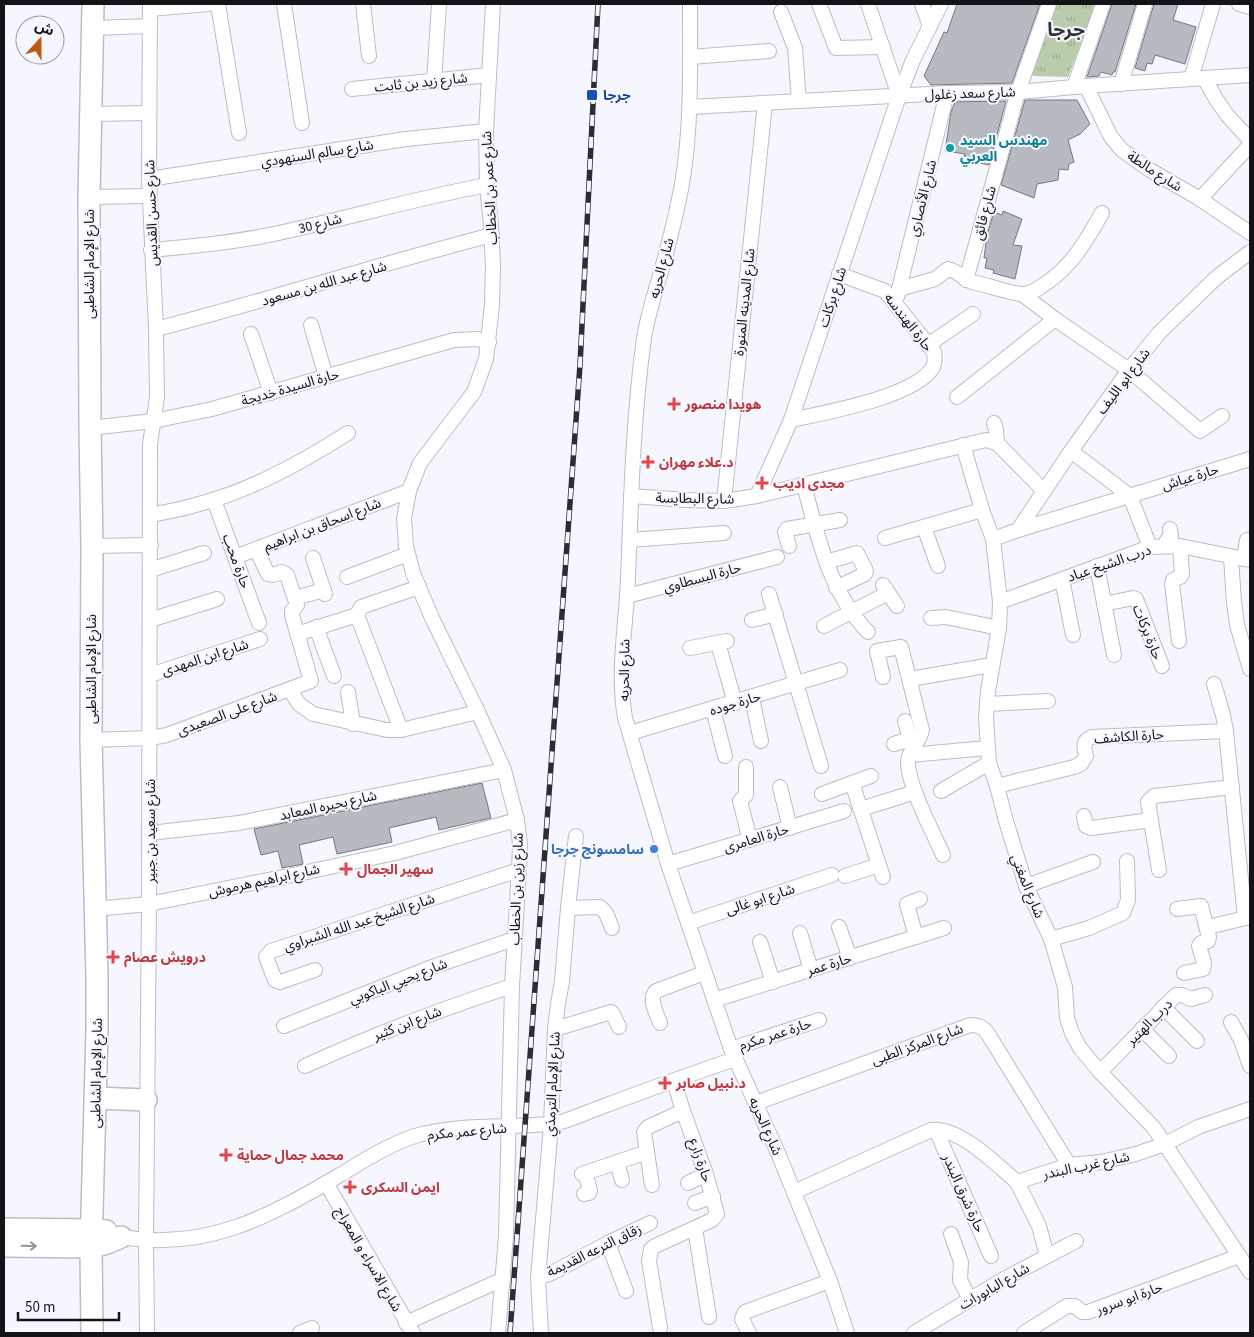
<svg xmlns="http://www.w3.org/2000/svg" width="1254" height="1337" font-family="'Source Sans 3','Noto Sans Arabic',sans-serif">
<defs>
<pattern id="grass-tufts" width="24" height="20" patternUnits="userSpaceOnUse" patternTransform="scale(1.25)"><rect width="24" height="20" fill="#baccac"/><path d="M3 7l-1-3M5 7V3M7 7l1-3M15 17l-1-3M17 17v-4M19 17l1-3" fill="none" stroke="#9fae93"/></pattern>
</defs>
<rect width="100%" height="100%" fill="#f6f7fe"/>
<path fill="url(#grass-tufts)" d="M1057,4H1096L1068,77L1033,76L1031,72Z"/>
<g fill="#b8bac1" stroke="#76777f">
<path d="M957,4H1040L1012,83L931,85L924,76L944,32L947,33Z"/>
<path d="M1112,4H1136L1115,72H1113L1112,75L1101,72L1099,76L1087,77Z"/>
<path d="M1154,4H1178L1173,20L1196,27L1185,64L1155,55L1152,64L1147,63L1145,71L1135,68Z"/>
<path d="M1025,100H1077L1090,124L1080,134L1068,140L1074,162L1069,164L1068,170L1059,169L1058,180L1037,184L1034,198L1001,185Z"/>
<path d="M1006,101L989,165L980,163L981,159L964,156L965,154L945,151L951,112L955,102Z"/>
<path d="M1003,211L1022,219L1013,245L1022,246L1015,279L993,273L994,270L985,268L987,258H984L987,235L994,212L1002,215Z"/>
<path d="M482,783L491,818L439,830L436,817L389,828L392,842L337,854L333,837L299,845L303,864L282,868L278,851L261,855L254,829Z"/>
</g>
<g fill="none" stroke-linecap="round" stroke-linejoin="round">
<g stroke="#bbbdc5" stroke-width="16">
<g id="minor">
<path d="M218,4L239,133"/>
<path d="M284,4L302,123"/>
<path d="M363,4L369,56"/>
<path d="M493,4L486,131L487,185L491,225L493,265L492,305L486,359L474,392L420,463L409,491L404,519L406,546L413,573L432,618L478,712L504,770L517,820L520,844L519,870L512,986L506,1236L498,1333"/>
<path d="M690,4C690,64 692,125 682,184C677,211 670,239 663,265C656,290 648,313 644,338C633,418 631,499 628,579C626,626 617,672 625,718L668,864L731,1049L778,1153L830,1281L847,1333"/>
<path d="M819,4L836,48L883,47"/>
<path d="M868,4L899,96"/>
<path d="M922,4L930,26"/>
<path d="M1239,4L1250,7"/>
<path d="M150,9L209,4"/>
<path d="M781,12L795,48L799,101"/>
<path d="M93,28L150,26"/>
<path d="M690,57L769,51"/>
<path d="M1204,78L1216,99L1227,115L1250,140"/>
<path d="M1191,79L1213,4"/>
<path d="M434,81L439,4"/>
<path d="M1121,84L1145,4"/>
<path d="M1086,86L1111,137L1122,150L1150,170L1200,199L1250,233"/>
<path d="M1074,87L1103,4"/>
<path d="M352,89L489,75"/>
<path d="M690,107L947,93L1018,92L1086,86L1250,75"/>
<path d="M91,114L149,113"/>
<path d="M149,179L406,139L486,131"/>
<path d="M89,197L149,196"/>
<path d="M1200,199L1250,145"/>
<path d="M151,250C195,246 240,242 283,232C351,217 418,198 487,185"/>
<path d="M966,280L1018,92L1049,4"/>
<path d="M899,289L935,279L948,269C958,271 964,279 972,282C988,285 1005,292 1021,294C1030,295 1038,289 1045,284C1073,265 1086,241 1102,213"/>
<path d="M1022,294L1055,319L1129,370L1200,431L1222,416"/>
<path d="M897,297L947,93"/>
<path d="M311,325L326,377"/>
<path d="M156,329C269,300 379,264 492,235"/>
<path d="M251,334L271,393"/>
<path d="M928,345L973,314"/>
<path d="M957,397L1055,319"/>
<path d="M791,420C823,413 916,397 933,367C935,362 935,358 934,352L885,291L839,274"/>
<path d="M994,423L996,430L997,443"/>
<path d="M90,428L153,421L212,409L454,340L477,339L489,342"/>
<path d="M963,445L982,510L993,539L1000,602L999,628L988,691L986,719L989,763L997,786L1006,821L1026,886L1051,939L1065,987L1067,1018L1072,1033L1080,1048L1100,1072L1154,1128L1250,1272"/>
<path d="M1071,451L1130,496L1150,547"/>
<path d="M804,485C818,538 829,591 868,632"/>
<path d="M631,496L687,500L724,501L757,496L986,440L997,443L1044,491"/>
<path d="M757,496L791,420L899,96L913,60L941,4"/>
<path d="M214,500L259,623"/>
<path d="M724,501L765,103"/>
<path d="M150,515C167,512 183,509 199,504C252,490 302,462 348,433"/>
<path d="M924,527L938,566"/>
<path d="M1018,530L1071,451L1129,370L1159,333L1217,277L1250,252"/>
<path d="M885,538L982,510"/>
<path d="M993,539L1018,530L1250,459"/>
<path d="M630,540L724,533"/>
<path d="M1165,545L1167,540L1171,538L1170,529"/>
<path d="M92,546L151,545"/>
<path d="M789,546L785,532L787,529L840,520"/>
<path d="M235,557L409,491"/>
<path d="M1231,557L1234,602L1237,625L1250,669"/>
<path d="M313,558L325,594"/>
<path d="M1244,559L1247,540"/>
<path d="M826,562L857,553L866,571L865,574L836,588"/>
<path d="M1097,566L1114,655"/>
<path d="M150,570L204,553"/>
<path d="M347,577L408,554"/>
<path d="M1062,579L1073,635"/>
<path d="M883,585L897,606"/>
<path d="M769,594L821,766"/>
<path d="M627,596L777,557"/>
<path d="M295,598L324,590"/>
<path d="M1000,602L1150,547L1180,546L1250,560"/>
<path d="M1104,604L1133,598L1136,599L1162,666"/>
<path d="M357,615L401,730"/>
<path d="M931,618L946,617L999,628"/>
<path d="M150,620L217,599"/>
<path d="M752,620L776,614"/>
<path d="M824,626L888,593"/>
<path d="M316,627L334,676"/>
<path d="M297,634L357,615L361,607L419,587"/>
<path d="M1179,641L1172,584L1173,580L1180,577L1182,574L1180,546"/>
<path d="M718,643L735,703"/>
<path d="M690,648L727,641"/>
<path d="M150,675L260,639"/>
<path d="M883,677L877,651L901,647L922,730C920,741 909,750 908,761C907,784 933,832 943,855"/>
<path d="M910,679L992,665"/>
<path d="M1214,684L1223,715L1226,731L1245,918"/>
<path d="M290,690L299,704L313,714L387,730H401L478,712"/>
<path d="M348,692L353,724"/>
<path d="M752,698L761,741"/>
<path d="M987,704L1048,701"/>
<path d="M713,709L725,756"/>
<path d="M905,721L913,750"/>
<path d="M630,733L840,670"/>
<path d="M91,740L150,738L167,735L311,681L292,615V611L297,605L287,575L282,572L273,575L268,574L256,549"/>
<path d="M894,744L910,739"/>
<path d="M910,755L987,748"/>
<path d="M746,767V795L740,801L750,840"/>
<path d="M852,783L883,877"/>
<path d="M997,786L1074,767L1081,764L1086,756C1084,747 1082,741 1092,737L1226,731"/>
<path d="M780,787L790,828"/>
<path d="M941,791L989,763"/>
<path d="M822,794L871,776"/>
<path d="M861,809L915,792"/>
<path d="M1084,816L1086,826L1091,828L1151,820"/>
<path d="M150,833L239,823L504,770"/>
<path d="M668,864L844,811"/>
<path d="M1159,870L1148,802L1154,796L1232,787"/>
<path d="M845,876L879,865"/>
<path d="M1026,886L1093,862"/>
<path d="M568,908L600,907L606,913L612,928"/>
<path d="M95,909L149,904L298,874L395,853L517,820"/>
<path d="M1177,909L1201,906L1209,937L1208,941L1201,943L1199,946L1204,963L1203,969L1184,973"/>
<path d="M688,923L832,875"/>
<path d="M839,927L850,958"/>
<path d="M1208,927L1250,917"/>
<path d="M800,933L811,970"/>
<path d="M916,937L907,904L920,899"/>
<path d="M1051,939L1089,928L1123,913L1128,900L1127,861"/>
<path d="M760,942L773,982"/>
<path d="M315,970L280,982L275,980L266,957L271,951L519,870"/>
<path d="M714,1000L944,928"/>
<path d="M1163,1007L1197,1041"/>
<path d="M1231,1022L1241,1040L1250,1066"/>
<path d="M660,1023C657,1014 648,999 656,991L704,973"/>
<path d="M284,1026L432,967L514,939"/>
<path d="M555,1029L611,1012L613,1014L619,1027"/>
<path d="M1142,1029L1169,1056"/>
<path d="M731,1049L819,1020"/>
<path d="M305,1066C373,1035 441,1009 512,986"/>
<path d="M1100,1072L1176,995H1182L1191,999L1205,995"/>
<path d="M756,1103L970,1025C979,1025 983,1027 988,1034L1069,1165"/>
<path d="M936,1130L991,1256"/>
<path d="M617,1162L622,1180"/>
<path d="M582,1174L647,1152"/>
<path d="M1017,1182L1039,1226L1047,1256"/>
<path d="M326,1183L413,1333"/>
<path d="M688,1183L706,1174"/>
<path d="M652,1185L644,1132L648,1127L683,1111"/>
<path d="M794,1192L931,1130C960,1127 996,1164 1017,1182L1069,1165L1101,1162L1136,1154L1165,1144L1198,1127L1250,1109"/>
<path d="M584,1194L589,1193L590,1190L585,1173"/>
<path d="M695,1203L713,1196"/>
<path d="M695,1228L709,1317"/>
<path d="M951,1234L961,1262L960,1280L970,1299"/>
<path d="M121,1237C205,1251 267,1218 338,1176C362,1162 387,1145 415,1136C452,1125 496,1127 535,1125C540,1124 545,1125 550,1125C563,1123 590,1111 604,1106C647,1090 691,1074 735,1059"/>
<path d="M608,1243L626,1291"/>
<path d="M538,1278L552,1273L608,1243L650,1223"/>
<path d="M406,1323L503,1279"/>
<path d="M660,1328L649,1261L651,1249L655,1246L712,1220L717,1214L706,1174L683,1111L674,1081"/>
<path d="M147,1333L146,1241L149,904L150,444L157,397L156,329L149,179L150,4"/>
<path d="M300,1333L312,1328"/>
<path d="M541,1333L538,1278L551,1125L555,1029L558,1004L562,981L568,908L576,836"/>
<path d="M749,1333L742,1319L745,1312L830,1281"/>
<path d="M914,1333L1004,1279L1076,1241"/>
<path d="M1024,1333L1067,1306H1075L1082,1312H1088L1239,1256"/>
</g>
</g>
<g stroke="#bbbdc5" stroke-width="24">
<g id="primary">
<path d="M95,1098L146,1100"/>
<path d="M4,1229L92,1230L106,1231"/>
<path d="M4,1246L91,1247L107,1243L121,1237"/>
<path d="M92,1333L91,1247L97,1031V975L91,740L92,546L90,428L89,197L93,4"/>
</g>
</g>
<use href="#minor" stroke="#fff" stroke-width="14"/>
<use href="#primary" stroke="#fff" stroke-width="21"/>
<g stroke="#2c2d31" stroke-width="5.5">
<path id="rail" d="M510,1333L580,365L598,4"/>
</g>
<use href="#rail" stroke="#f6f7fe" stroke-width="4" stroke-dasharray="11" stroke-linecap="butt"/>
</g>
<defs><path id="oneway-shaft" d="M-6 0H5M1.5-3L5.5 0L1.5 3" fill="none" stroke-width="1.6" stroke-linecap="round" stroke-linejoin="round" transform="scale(1.25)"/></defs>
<use stroke="#959597" href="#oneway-shaft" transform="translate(29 1246) rotate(1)"/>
<rect fill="#1a4fb4" stroke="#f6f7fe" stroke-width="2" x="586" y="89" width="12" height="12" rx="2.5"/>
<circle fill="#0f9aa8" stroke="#f6f7fe" stroke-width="2" cx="950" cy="148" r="5"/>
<g fill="#e0444e" stroke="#f6f7fe" stroke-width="2">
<path d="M671.5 396.5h5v5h5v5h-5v5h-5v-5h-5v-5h5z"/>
<path d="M645.5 454.5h5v5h5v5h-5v5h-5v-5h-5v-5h5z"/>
<path d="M759.5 475.5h5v5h5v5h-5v5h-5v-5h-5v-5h5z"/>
<path d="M343.5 861.5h5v5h5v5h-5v5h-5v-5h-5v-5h5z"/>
<path d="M110.5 949.5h5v5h5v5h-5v5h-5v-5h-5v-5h5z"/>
<path d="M662.5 1075.5h5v5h5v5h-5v5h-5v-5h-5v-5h5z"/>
<path d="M223.5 1147.5h5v5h5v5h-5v5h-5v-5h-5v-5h5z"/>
<path d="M347.5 1179.5h5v5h5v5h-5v5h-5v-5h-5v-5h5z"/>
</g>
<circle fill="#3f7fe0" stroke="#f6f7fe" stroke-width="2" cx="654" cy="849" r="5"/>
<g text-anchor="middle" stroke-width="4" stroke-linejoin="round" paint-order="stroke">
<g font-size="14" fill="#131417" stroke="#f6f7fe">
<text transform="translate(421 82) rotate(-6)" y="5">شارع زيد بن ثابت</text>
<text transform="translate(970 93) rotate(-2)" y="5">شارع سعد زغلول</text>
<text transform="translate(317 153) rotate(-9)" y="5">شارع سالم السنهودي</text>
<text transform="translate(1155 171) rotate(33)" y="5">شارع مالطة</text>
<text transform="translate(489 188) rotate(-93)" y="5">شارع عمر بن الخطاب</text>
<text transform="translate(922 198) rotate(-76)" y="5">شارع الأنصاري</text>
<text transform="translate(151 213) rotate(-92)" y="5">شارع حسن القديس</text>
<text transform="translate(984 213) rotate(-75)" y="5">شارع فائق</text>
<text transform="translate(320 223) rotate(-14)" y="5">شارع 30</text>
<text transform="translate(89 264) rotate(-90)" y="5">شارع الإمام الشاطبى</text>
<text transform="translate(661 268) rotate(-75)" y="5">شارع الحريه</text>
<text transform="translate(324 283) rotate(-16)" y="5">شارع عبد الله بن مسعود</text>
<text transform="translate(832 297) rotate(-72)" y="5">شارع بركات</text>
<text transform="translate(744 302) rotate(-84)" y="5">شارع المدينه المنورة</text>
<text transform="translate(909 322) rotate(52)" y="5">حارة الهندسه</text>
<text transform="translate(1123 381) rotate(-53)" y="5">شارع ابو الليف</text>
<text transform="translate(290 387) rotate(-16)" y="5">حارة السيدة خديجة</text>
<text transform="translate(1190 477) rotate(-17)" y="5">حارة عياش</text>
<text transform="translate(695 498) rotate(1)" y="5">شارع البطايسة</text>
<text transform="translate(322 524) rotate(-21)" y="5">شارع اسحاق بن ابراهيم</text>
<text transform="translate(237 561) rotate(70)" y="5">حارة محب</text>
<text transform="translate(1109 563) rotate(-19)" y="5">درب الشيخ عياد</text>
<text transform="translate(702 577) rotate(-15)" y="5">حارة البسطاوي</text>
<text transform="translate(1148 632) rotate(68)" y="5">حارة بركات</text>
<text transform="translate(205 657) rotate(-18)" y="5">شارع ابن المهدى</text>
<text transform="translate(91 669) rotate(-90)" y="5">شارع الإمام الشاطبى</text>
<text transform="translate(624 670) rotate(-89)" y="5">شارع الحريه</text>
<text transform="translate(735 703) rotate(-17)" y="5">حارة جوده</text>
<text transform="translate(227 713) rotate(-20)" y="5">شارع على الصعيدى</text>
<text transform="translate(1129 736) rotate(-4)" y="5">حارة الكاشف</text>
<text transform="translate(328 805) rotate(-12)" y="5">شارع بحيره المعابد</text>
<text transform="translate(150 831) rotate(-90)" y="5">شارع سعيد بن جبير</text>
<text transform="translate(756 838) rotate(-17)" y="5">حارة العامرى</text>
<text transform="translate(264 880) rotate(-12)" y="5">شارع ابراهيم هرموش</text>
<text transform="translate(1028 886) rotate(68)" y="5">شارع المغني</text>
<text transform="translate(516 889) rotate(-88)" y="5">شارع زين بن الخطاب</text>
<text transform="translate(760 899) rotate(-18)" y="5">شارع ابو غالى</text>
<text transform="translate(359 922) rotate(-18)" y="5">شارع الشيخ عبد الله الشبراوي</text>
<text transform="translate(829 964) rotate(-17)" y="5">حارة عمر</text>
<text transform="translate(398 981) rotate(-21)" y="5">شارع يحيي الباكوبي</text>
<text transform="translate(1149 1022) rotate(-45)" y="5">درب الهتير</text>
<text transform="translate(407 1023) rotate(-21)" y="5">شارع ابن كثير</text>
<text transform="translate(775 1034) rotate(-18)" y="5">حارة عمر مكرم</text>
<text transform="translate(917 1044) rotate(-20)" y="5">شارع المركز الطبى</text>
<text transform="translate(96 1073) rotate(-89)" y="5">شارع الإمام الشاطبى</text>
<text transform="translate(552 1084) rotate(-87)" y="5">شارع الإمام الترمذي</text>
<text transform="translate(766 1126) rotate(66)" y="5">شارع الحريه</text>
<text transform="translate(467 1131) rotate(-5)" y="5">شارع عمر مكرم</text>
<text transform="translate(701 1160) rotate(71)" y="5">حارة زارع</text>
<text transform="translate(1086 1165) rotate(-12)" y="5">شارع غرب البندر</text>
<text transform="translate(964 1193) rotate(66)" y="5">حارة شرق البندر</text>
<text transform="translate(594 1250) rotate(-26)" y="5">زقاق الترعه القديمة</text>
<text transform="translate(369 1259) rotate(60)" y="5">شارع الاسراء و المعراج</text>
<text transform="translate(994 1286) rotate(-30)" y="5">شارع البابورات</text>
<text transform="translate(1129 1298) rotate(-20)" y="5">حارة ابو سرور</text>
</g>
<g font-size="14" font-weight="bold" fill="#164399" stroke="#f6f7fe" text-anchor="start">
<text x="603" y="100">جرجا</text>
</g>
<g font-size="14" font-weight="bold" fill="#0d838f" stroke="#f6f7fe" text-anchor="start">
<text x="960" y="145">مهندس السيد<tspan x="960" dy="16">العربي</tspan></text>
</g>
<g font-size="14" font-weight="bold" fill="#be3a42" stroke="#f6f7fe" text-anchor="start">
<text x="685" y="409">هويدا منصور</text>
<text x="659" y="467">د.علاء مهران</text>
<text x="773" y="488">مجدى اديب</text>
<text x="357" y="874">سهير الجمال</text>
<text x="124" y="962">درويش عصام</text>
<text x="676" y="1088">د.نبيل صابر</text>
<text x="237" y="1160">محمد جمال حماية</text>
<text x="361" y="1192">ايمن السكرى</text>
</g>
<g font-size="14" font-weight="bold" fill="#366cbe" stroke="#f6f7fe" text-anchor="end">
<text x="644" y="854">سامسونج جرجا</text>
</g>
<g font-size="19" font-weight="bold" fill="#2f3137" stroke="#f6f7fe">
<text x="1066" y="36">جرجا</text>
</g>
</g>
<rect width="1254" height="1337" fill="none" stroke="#131417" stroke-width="10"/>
<g transform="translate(40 40) rotate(21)"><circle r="24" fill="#f6f7fe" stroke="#9b9ca2"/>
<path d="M0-4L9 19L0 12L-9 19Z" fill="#ba5a15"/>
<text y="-8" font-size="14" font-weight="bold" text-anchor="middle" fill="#131417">ش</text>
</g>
<path d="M18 1312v8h101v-8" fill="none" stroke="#131417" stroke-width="2.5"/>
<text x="25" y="1312" font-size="15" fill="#131417" stroke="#f6f7fe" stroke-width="4" paint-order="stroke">50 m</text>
</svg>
